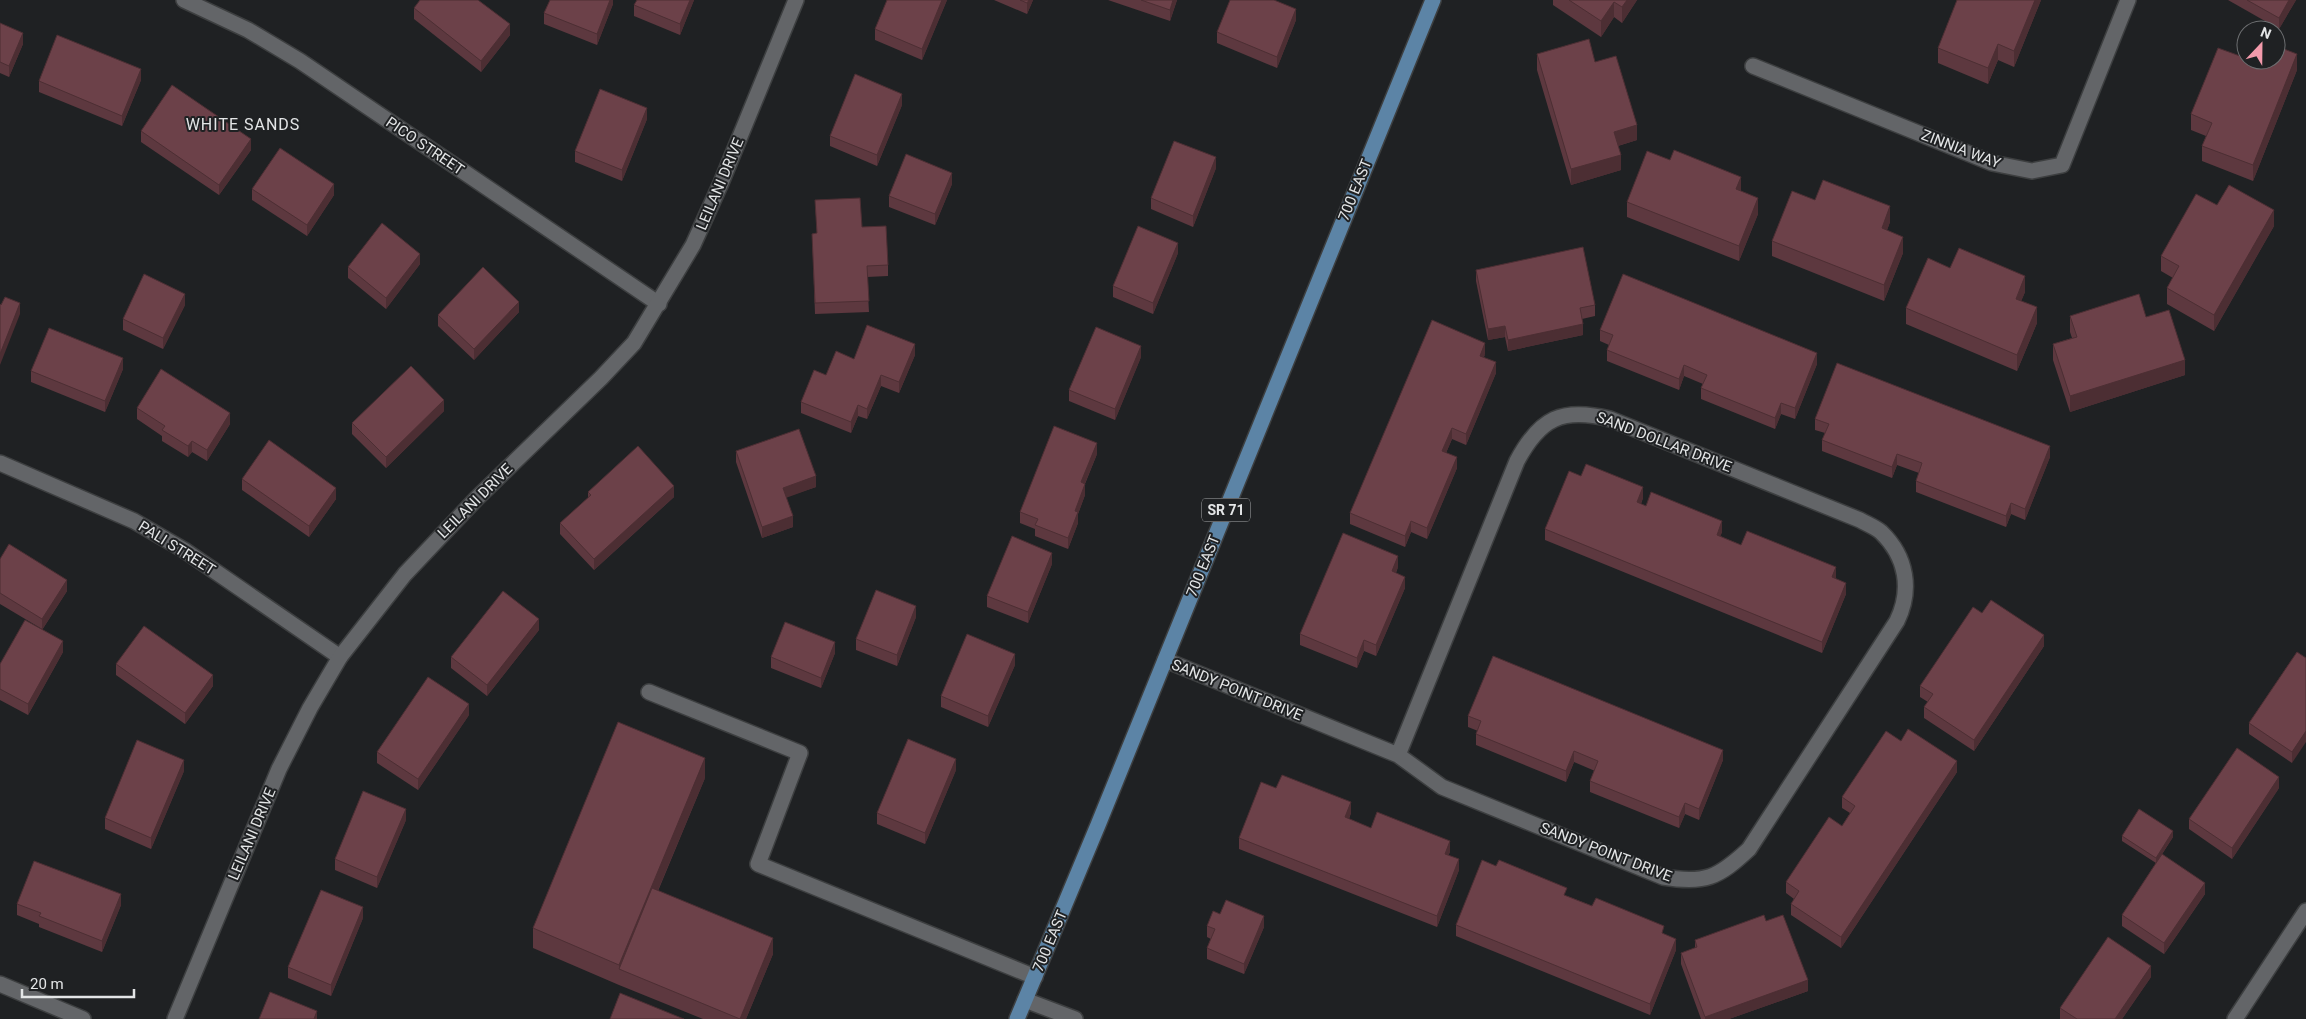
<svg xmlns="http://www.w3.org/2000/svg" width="2306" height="1019" font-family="Roboto,sans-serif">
<rect width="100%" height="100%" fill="#1f2123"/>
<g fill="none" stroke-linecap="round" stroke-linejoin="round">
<g stroke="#3d3f40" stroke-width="18">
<g id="service">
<path d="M649,692L800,753L758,864L1035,977"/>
<path d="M1025,1000L1075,1019"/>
</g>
</g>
<g stroke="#3d3f40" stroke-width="18">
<g id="minor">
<path d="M184,0L248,30L300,61L659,304"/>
<path d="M1753,66L1992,163L2032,171L2062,165L2128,0"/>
<path d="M0,463L134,521L184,550L340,657"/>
<path d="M1165,660L1398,755L1442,787L1663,877C1705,884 1718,878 1749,849L1897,621C1912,590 1907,557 1881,532C1875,527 1867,524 1860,520L1610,419C1562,407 1540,418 1517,461L1398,755"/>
<path d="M0,984L83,1019"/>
<path d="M175,1019L279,769L310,708L340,657L405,574L477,498L601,378L634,343L693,245L721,183L796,0"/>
<path d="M2235,1019L2306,911"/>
</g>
</g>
<g stroke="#3d3f40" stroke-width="18">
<path id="primary" d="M1017,1019L1098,825L1433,0"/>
</g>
<use href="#service" stroke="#636568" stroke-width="15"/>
<use href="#minor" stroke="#636568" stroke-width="15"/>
<use href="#primary" stroke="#5c84a6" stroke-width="15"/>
</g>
<g fill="#5d383f">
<path d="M613,0V4L597,45L544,24V13Z"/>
<path d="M694,0L680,35L634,16V5Z"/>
<path d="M947,0L922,60L875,40V29Z"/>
<path d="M994,0H1033L1027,14Z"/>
<path d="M1108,0H1177L1170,21Z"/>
<path d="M1553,0H1637L1622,23L1614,17L1601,37L1553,5Z"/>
<path d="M2041,0L2014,67L1998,60L1988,84L1938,63V48Z"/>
<path d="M2228,0H2296L2279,29Z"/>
<path d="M414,8L510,35L481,72L414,19Z"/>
<path d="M1296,20L1277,68L1217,43V32Z"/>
<path d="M0,23L23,44L9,77L0,73Z"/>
<path d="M1537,54L1595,62L1637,140L1618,146L1621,170L1571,185L1537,70Z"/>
<path d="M2297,70L2253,181L2202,161V146L2206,136L2191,130V114Z"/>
<path d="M141,80L122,126L39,92V81Z"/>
<path d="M902,105L877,166L830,146V136Z"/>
<path d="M647,119L622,181L575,162V151Z"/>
<path d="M141,131L251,150L219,195L141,142Z"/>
<path d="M1216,168L1193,227L1151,209V198Z"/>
<path d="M952,184L935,225L889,207V196Z"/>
<path d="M252,189L334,195L307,236L252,200Z"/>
<path d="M1741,191L1758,214L1739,261L1627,217V202Z"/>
<path d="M815,200L862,227L888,265V276L867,277L869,312L815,314L812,234L817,233Z"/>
<path d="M1815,200L1890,222L1887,230L1903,253L1884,301L1772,256V241Z"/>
<path d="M2217,205L2274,226L2214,331L2167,304V288L2173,278L2161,271V256Z"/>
<path d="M1178,253L1153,314L1113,297V286Z"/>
<path d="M420,264L386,309L348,278V267Z"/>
<path d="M1950,268L2025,292L2021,301L2037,323L2017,371L1906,324V308Z"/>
<path d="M1476,270L1595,305V316L1582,319L1583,335L1508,351L1505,337L1488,340L1476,281Z"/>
<path d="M185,305L163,349L123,330V319Z"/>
<path d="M519,312L474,360L438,326V315Z"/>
<path d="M2070,316L2146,317L2185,375L2070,412L2053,360V344L2072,338L2070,332Z"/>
<path d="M1600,330L1817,364L1795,419L1781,414L1775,429L1701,399V388L1703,384L1684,376L1679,390L1607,361V350L1609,345L1600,341Z"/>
<path d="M1485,354L1484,357L1496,373L1466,445L1452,439L1446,453L1457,468L1427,539L1411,532L1405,547L1350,524V513Z"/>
<path d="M915,355L899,393L881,386L867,419L858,416L851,433L801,413V402L826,375L854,359Z"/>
<path d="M1141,357L1115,420L1069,401V390Z"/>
<path d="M123,369L105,412L31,382V371Z"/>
<path d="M137,408L230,424L207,461L192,452L188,457L162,441V436L137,419Z"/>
<path d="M444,411L386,468L352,434V423Z"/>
<path d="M1815,419L2050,457L2025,520L2011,514L2006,527L1916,492V481L1919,473L1897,465L1892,478L1822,451V440L1825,433L1815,430Z"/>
<path d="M736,451L816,487L786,497L793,527L762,538L736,462Z"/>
<path d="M1097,454L1085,484V495L1078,514V523L1068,549L1035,536V529L1020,523V512Z"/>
<path d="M1581,476L1643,498L1641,504L1722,532L1720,536L1741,545L1836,578L1835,579L1846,594L1822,653L1545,540V529Z"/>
<path d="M242,479L336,499L309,537L242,490Z"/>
<path d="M588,492L674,497L594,570L560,534V523L588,498Z"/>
<path d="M0,559L67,591L42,630L63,652L28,715L0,700V664L42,629L0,604Z"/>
<path d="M1052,564L1028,623L987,607V596Z"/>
<path d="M1398,567L1396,573L1405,588L1376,656L1364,651L1357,668L1300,645V634Z"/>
<path d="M1982,613L2044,646L1974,751L1924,718V707L1928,702L1920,697V686Z"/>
<path d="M916,617L897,666L856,650V639Z"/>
<path d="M539,630L487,696L451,668V657Z"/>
<path d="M2297,652L2292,763L2249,734V723Z"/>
<path d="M835,653L821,688L771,668V657Z"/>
<path d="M116,664L213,686L185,724L116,675Z"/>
<path d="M1015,665L988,727L941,707V696Z"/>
<path d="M469,715L418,790L377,763V752Z"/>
<path d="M1468,716L1723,760L1699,820L1685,814L1679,828L1590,792V781L1595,771L1574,762L1566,782L1476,745V734L1478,731L1468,727Z"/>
<path d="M1901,741L1957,772L1841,948L1791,915V904L1794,899L1786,893V882L1842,826L1850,813L1842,808V797Z"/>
<path d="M956,770L925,844L877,824V813Z"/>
<path d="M184,771L151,849L105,829V818Z"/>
<path d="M705,778L658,891L773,954L746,1019H703L619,985L533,948V928Z"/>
<path d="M1276,788L1351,813L1349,819L1371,828L1450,852L1448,855L1459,870L1437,927L1239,849V838Z"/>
<path d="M2279,788L2232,859L2189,829V819Z"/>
<path d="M406,820L377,888L335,870V859Z"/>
<path d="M2122,836L2173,837L2159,859L2205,894L2164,954L2122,926V915L2156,863L2122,841Z"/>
<path d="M1567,896L1664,934L1676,950L1650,1015L1456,936V925Z"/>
<path d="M17,904L121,905L102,952L39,927V924L17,915Z"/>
<path d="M1220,914L1264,927L1244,974L1207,959V948L1211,939L1207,937V926Z"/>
<path d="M363,918L331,996L288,978V967Z"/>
<path d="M1766,921L1808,991L1729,1019H1701L1681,964V953L1695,948V940Z"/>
<path d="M2151,977L2122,1019H2060V1008Z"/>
</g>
<g fill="#4c2e33">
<path d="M610,0H613V4L597,45V34Z"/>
<path d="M690,0H694L680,35V24Z"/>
<path d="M942,0H947L922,60V49Z"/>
<path d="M1029,0H1033L1027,14V3Z"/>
<path d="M1173,0H1177L1170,21V10Z"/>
<path d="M1627,0H1637L1622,23V7Z"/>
<path d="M2035,0H2041L2014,67V51Z"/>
<path d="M2289,0H2296L2279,29V18Z"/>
<path d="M1614,2V17L1601,37V21Z"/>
<path d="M1296,9V20L1277,68V57Z"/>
<path d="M510,24V35L481,72V61Z"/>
<path d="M23,33V44L9,77V66Z"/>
<path d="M1998,44V60L1988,84V68Z"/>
<path d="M2297,54V70L2253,181V165Z"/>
<path d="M141,69V80L122,126V116Z"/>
<path d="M902,94V105L877,166V155Z"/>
<path d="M647,108V119L622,181V170Z"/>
<path d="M1637,125V140L1614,147V132Z"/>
<path d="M251,139V150L219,195V185Z"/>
<path d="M1621,155V170L1571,185V169Z"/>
<path d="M1216,157V168L1193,227V216Z"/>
<path d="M952,173V184L935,225V214Z"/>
<path d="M1741,177V192L1736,189Z"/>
<path d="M334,184V195L307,236V225Z"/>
<path d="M1758,198V214L1739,261V246Z"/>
<path d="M1890,206V222L1882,244V228Z"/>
<path d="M2274,210V226L2214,331V315Z"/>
<path d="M1903,237V253L1884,301V285Z"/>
<path d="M1178,243V253L1153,314V303Z"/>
<path d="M420,254V264L386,309V298Z"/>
<path d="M2025,276V292L2016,314V299Z"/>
<path d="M185,294V305L163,349V338Z"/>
<path d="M519,302V312L474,360V349Z"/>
<path d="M20,303V314L0,365V354Z"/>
<path d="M2037,307V323L2017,371V355Z"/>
<path d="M1583,324V335L1508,351V340Z"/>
<path d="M1505,326V337L1488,340V329Z"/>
<path d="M1485,343V354L1480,367V356Z"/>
<path d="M915,344V355L899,393V382Z"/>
<path d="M1141,346V357L1115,420V409Z"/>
<path d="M1817,353V364L1795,419V408Z"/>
<path d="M123,358V369L105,412V401Z"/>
<path d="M2185,360V375L2070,412V396Z"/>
<path d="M1496,362V373L1466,445V434Z"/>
<path d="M1684,365V376L1679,390V379Z"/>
<path d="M881,375V386L867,419V409Z"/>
<path d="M444,400V411L386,468V457Z"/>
<path d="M1781,403V414L1775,429V418Z"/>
<path d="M858,405V416L851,433V422Z"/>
<path d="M230,413V424L207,461V450Z"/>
<path d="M1452,428V439L1442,462V451Z"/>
<path d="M192,441V452L188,457V446Z"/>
<path d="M1097,443V454L1081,493V482Z"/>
<path d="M2050,446V457L2025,520V509Z"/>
<path d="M1897,454V465L1892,478V467Z"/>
<path d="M1457,457V468L1427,539V528Z"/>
<path d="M816,476V487L783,499V488Z"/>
<path d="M1085,484V495L1078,514V523L1068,549V538L1075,511Z"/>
<path d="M674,486V497L594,570V559Z"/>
<path d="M1643,487V498L1637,513V502Z"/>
<path d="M336,488V499L309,537V526Z"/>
<path d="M2011,503V514L2006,527V516Z"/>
<path d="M793,516V527L762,538V527Z"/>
<path d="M1411,521V532L1405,547V536Z"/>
<path d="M1722,521V532L1717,546V535Z"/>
<path d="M1052,553V564L1028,623V612Z"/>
<path d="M1398,556V567L1392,582V571Z"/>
<path d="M1836,567V578L1832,588V577Z"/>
<path d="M1405,577V588L1376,656V645Z"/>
<path d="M67,580V591L42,630V619Z"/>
<path d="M1846,583V594L1822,653V642Z"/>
<path d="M916,606V617L897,666V655Z"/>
<path d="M539,619V630L487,696V685Z"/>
<path d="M2044,635V646L1974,751V740Z"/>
<path d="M1364,640V651L1357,668V658Z"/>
<path d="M63,641V652L28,715V704Z"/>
<path d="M835,642V653L821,688V678Z"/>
<path d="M1015,654V665L988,727V716Z"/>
<path d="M213,675V686L185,724V713Z"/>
<path d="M469,704V715L418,790V779Z"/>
<path d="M2306,731V742L2292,763V752Z"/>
<path d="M1723,750V760L1699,820V809Z"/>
<path d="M1574,751V762L1566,782V771Z"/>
<path d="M705,758V778L624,971L619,969V985V965Z"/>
<path d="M956,759V770L925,844V833Z"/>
<path d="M184,760V771L151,849V838Z"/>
<path d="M1957,761V772L1841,948V937Z"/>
<path d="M2279,777V788L2232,859V848Z"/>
<path d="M1351,802V813L1345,828V817Z"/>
<path d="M1685,803V814L1679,828V817Z"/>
<path d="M406,809V820L377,888V877Z"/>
<path d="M2173,831V837L2156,863V858Z"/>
<path d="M1450,841V852L1445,864V854Z"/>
<path d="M1459,859V870L1437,927V916Z"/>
<path d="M2205,883V894L2164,954V943Z"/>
<path d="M121,894V905L102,952V941Z"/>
<path d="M363,907V918L331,996V985Z"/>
<path d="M1264,916V927L1244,974V964Z"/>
<path d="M773,938V954L746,1019H740Z"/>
<path d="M1676,939V950L1650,1015V1004Z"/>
<path d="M2151,966V977L2122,1019H2115Z"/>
<path d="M1808,980V991L1729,1019H1705V1017Z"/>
<path d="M317,1011V1019H314Z"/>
</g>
<g fill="#6c4149" stroke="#4c2e33">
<path d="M420,0H478L510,24L481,61L414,8Z"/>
<path d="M550,0H610L597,34L544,13Z"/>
<path d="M637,0H690L680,24L634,5Z"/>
<path d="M887,0H942L922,49L875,29Z"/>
<path d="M1020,0H1029L1027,3Z"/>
<path d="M1141,0H1173L1170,10Z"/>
<path d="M1230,0H1274L1296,9L1277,57L1217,32Z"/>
<path d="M1569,0H1627L1622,7L1614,2L1601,21Z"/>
<path d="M1957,0H2035L2014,51L1998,44L1988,68L1938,48Z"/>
<path d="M2247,0H2289L2279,18Z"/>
<path d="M0,23L23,33L9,66L0,62Z"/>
<path d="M57,35L141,69L122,116L39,81Z"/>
<path d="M1589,39L1595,62L1616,56L1637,125L1614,132L1621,155L1571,169L1537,54Z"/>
<path d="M2246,41V60H2276V46L2297,54L2253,165L2202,146L2212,123L2191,114L2218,48L2240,56Z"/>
<path d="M855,74L902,94L877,155L830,136Z"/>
<path d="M172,85L251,139L219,185L141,131Z"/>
<path d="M600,89L647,108L622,170L575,151Z"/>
<path d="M1174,141L1216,157L1193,216L1151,198Z"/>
<path d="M280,148L334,184L307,225L252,189Z"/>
<path d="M1674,150L1741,177L1736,189L1758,198L1739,246L1627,202L1647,151L1670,160Z"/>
<path d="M906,154L952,173L935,214L889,196Z"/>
<path d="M1823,180L1890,206L1882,228L1903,237L1884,285L1772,241L1792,191L1815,200Z"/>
<path d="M2229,185L2274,210L2214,315L2167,288L2179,266L2161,256L2196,194L2217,205Z"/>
<path d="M860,198L862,227L886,226L888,265L867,266L869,301L815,303L812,234L817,233L815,200Z"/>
<path d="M382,223L420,254L386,298L348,267Z"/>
<path d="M1138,226L1178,243L1153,303L1113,286Z"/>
<path d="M1583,247L1595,305L1580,308L1583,324L1508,340L1505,326L1488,329L1476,270Z"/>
<path d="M1959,248L2025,276L2016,299L2037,307L2017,355L1906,308L1928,258L1950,268Z"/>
<path d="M483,267L519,302L474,349L438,315Z"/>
<path d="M144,274L185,294L163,338L123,319Z"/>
<path d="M1623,274L1817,353L1795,408L1781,403L1775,418L1701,388L1707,375L1684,365L1679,379L1607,350L1613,335L1600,330Z"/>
<path d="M2139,294L2146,317L2169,310L2185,360L2070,396L2053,344L2077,337L2070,316Z"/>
<path d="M5,297L20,303L0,354V304L1,305Z"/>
<path d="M1432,320L1485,343L1480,356L1496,362L1466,434L1452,428L1442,451L1457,457L1427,528L1411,521L1405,536L1350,513Z"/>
<path d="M867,325L915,344L899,382L881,375L867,409L858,405L851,422L801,402L814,370L826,375L836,351L854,359Z"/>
<path d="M1096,327L1141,346L1115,409L1069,390Z"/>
<path d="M49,328L123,358L105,401L31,371Z"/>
<path d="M1837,363L2050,446L2025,509L2011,503L2006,516L1916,481L1922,463L1897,454L1892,467L1822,440L1829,424L1815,419Z"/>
<path d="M411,366L444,400L386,457L352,423Z"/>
<path d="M161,369L230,413L207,450L192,441L188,446L162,430L165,426L137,408Z"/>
<path d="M1054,426L1097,443L1081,482L1085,484L1075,511L1078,512L1068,538L1035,525L1038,519L1020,512Z"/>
<path d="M799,429L816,476L783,488L793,516L762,527L736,451Z"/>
<path d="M269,440L336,488L309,526L242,479Z"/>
<path d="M638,446L674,486L594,559L560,523L591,495L588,492Z"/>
<path d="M1586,464L1643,487L1637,502L1646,506L1651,492L1722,521L1717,535L1741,545L1747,531L1836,567L1832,577L1846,583L1822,642L1545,529L1569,471L1581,476Z"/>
<path d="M1343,533L1398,556L1392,571L1405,577L1376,645L1364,640L1357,658L1300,634Z"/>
<path d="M1012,536L1052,553L1028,612L987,596Z"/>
<path d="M9,544L67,580L42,619L0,593V559Z"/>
<path d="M876,590L916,606L897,655L856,639Z"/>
<path d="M503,591L539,619L487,685L451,657Z"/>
<path d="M1991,600L2044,635L1974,740L1924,707L1933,694L1920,686L1973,607L1982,613Z"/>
<path d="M25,620L63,641L28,704L0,689V664Z"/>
<path d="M785,622L835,642L821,678L771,657Z"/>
<path d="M144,626L213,675L185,713L116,664Z"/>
<path d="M967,634L1015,654L988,716L941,696Z"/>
<path d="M2297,652L2306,658V731L2292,752L2249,723Z"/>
<path d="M1493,656L1723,750L1699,809L1685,803L1679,817L1590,781L1598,761L1574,751L1566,771L1476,734L1481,721L1468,716Z"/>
<path d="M428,677L469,704L418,779L377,752Z"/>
<path d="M618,722L705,758L619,965L533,928Z"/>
<path d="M1908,729L1957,761L1841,937L1791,904L1799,891L1786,882L1829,817L1842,826L1855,806L1842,797L1886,731L1901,741Z"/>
<path d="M908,739L956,759L925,833L877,813Z"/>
<path d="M137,740L184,760L151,838L105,818Z"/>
<path d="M2237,748L2279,777L2232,848L2189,819Z"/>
<path d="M1282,775L1351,802L1345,817L1371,828L1377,812L1450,841L1445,854L1459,859L1437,916L1239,838L1261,782L1276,788Z"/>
<path d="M363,791L406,809L377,877L335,859Z"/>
<path d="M2139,809L2173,831L2156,858L2122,836Z"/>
<path d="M2162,854L2205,883L2164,943L2122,915Z"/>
<path d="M1482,860L1496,866L1499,860L1567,888L1564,895L1592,906L1596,898L1664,926L1662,933L1676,939L1650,1004L1456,925Z"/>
<path d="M34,861L121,894L102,941L39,916L41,913L17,904Z"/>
<path d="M652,888L773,938L740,1019L619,969Z"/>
<path d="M321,890L363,907L331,985L288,967Z"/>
<path d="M1226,900L1264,916L1244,964L1207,948L1215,929L1207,926L1213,911L1220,914Z"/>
<path d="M1764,915L1766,921L1783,915L1808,980L1705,1017L1681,953L1697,947L1695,940Z"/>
<path d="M2108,937L2151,966L2115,1019H2077L2060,1008Z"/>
<path d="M270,992L317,1011L314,1019H259Z"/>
<path d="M620,993L684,1019H610Z"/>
</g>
<g text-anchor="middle" stroke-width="4" stroke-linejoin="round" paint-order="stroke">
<rect fill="#1f2123" stroke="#a8aaac" stroke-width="1" x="1202" y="498.5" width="48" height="23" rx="4"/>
<g font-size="14" font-weight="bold" fill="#e3e5e6">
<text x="1226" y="515">SR 71</text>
</g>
<g font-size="15" fill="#e3e5e6" stroke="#1f2123">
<text transform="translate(425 146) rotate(34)" y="5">PICO STREET</text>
<text transform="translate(1961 149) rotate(21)" y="5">ZINNIA WAY</text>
<text transform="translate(720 184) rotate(-67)" y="5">LEILANI DRIVE</text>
<text transform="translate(1355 190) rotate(-68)" y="5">700 EAST</text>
<text transform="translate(1664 442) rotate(21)" y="5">SAND DOLLAR DRIVE</text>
<text transform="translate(475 501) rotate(-45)" y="5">LEILANI DRIVE</text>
<text transform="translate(177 548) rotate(32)" y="5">PALI STREET</text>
<text transform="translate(1203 566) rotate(-68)" y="5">700 EAST</text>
<text transform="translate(1237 690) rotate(22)" y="5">SANDY POINT DRIVE</text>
<text transform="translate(252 834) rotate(-67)" y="5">LEILANI DRIVE</text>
<text transform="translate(1606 852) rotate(21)" y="5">SANDY POINT DRIVE</text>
<text transform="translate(1050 941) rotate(-67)" y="5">700 EAST</text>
</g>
<g font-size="16" letter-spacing="1" fill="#e3e5e6" stroke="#1f2123">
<text x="243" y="130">WHITE SANDS</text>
</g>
</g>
<g transform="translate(2261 45) rotate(22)"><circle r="24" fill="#1f2123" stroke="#6d6f71"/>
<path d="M0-4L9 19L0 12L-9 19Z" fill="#f39aab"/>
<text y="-8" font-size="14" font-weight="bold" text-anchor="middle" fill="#e3e5e6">N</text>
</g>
<path d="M22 989v8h112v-8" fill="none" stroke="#e3e5e6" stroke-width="2.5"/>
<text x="30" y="989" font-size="15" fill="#e3e5e6" stroke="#1f2123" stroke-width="4" paint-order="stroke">20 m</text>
</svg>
